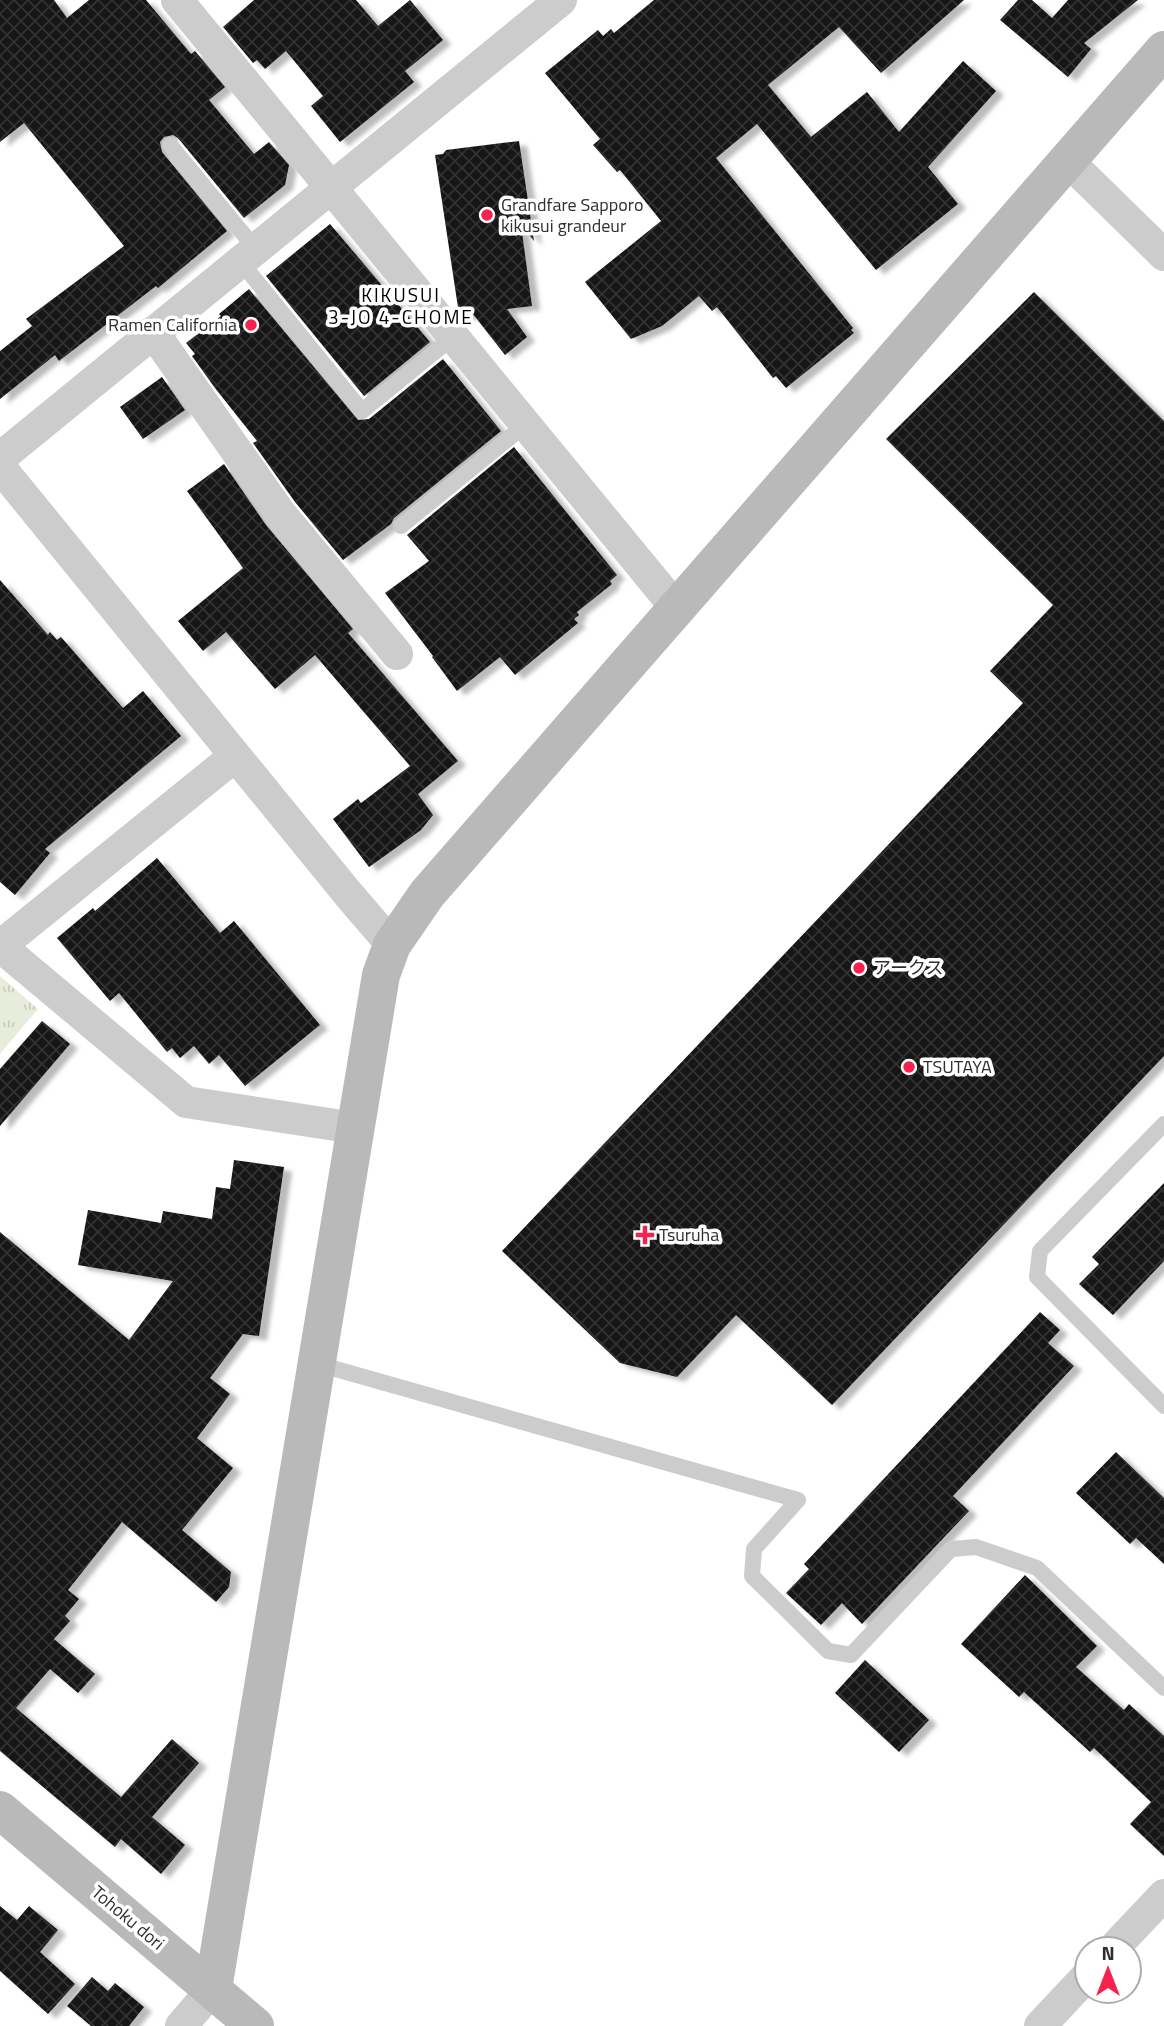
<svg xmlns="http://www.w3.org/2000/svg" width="1164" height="2026" font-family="'Titillium Web','Noto Sans JP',sans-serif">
<defs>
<pattern id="park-tufts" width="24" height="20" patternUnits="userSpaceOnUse" patternTransform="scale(1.75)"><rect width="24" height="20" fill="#e8eddb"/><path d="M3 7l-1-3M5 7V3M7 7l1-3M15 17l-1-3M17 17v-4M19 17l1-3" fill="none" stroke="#c7ccbc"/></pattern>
<pattern id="building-cross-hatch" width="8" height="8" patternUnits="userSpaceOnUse" patternTransform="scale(1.75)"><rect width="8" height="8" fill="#161616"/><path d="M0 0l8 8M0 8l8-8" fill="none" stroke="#303030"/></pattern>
<filter id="shadow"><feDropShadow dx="8" dy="4.5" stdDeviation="2" flood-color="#0004"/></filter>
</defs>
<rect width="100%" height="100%" fill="#fff"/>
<path fill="url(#park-tufts)" d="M0,976L38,1009L0,1054Z"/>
<g fill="url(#building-cross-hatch)" filter="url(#shadow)">
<path d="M0,0H54L67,18L89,0H146L191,54L195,51L225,87L209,100L254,154L269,142L289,165L285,185L244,218L178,138L173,135L164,137L160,142L162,152L227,231L158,288L156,286L59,361L55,355L0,399V351L32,326L26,319L124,246L24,123L0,142Z"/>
<path d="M254,0H356L378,26L410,0L443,40L405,71L414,82L340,142L311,106L323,96L286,51L265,69L257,60L253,63L223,27Z"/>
<path d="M654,0H964L881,73L839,27L768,85L811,137L867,92L899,132L963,61L996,91L928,167L958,204L876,270L757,124L716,158L853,328L851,330L854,333L786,388L776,376L773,378L717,307L712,311L699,296L662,326L631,339L585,282L661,221L620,170L617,172L593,145L600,139L545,73L598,30L603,36L611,29L614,33Z"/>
<path d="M1018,0H1032L1052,18L1068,0H1138L1084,43L1091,49L1068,77L1000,20Z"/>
<path d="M519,141L534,241L521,225L532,306L507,309L527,337L505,355L473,314L460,316L459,314L435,155L443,154L446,150Z"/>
<path d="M330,224L430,342L364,396L266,276Z"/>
<path d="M249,289L358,420L369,419L443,359L501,431L394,518L391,524L343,560L295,502L253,443L257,441L215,388L192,356L195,354L186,343L221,316L219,314Z"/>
<path d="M1034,292L1164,421V1056L832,1405L736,1315L677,1377L620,1363L502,1251L1023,703L990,671L1053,605L886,439Z"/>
<path d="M162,377L185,410L143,439L120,407Z"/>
<path d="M514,447L617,575L610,581L612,584L577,612L579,615L574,619L578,623L515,675L500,657L457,691L432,657L433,656L385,593L429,561L407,535Z"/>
<path d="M224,464L266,525L353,629L348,633L458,761L418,794L433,815L421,830L369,867L333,819L358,799L361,803L410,766L315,655L275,689L226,632L203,651L178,621L243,568L187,491Z"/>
<path d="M0,580L48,635L50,632L57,640L61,637L123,708L143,691L181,736L45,849L50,853L15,895L0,882Z"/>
<path d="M157,858L220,933L234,921L320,1025L245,1086L219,1055L209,1064L194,1046L180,1058L172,1048L167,1052L119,993L110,1001L57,938L93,908L95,911Z"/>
<path d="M42,1021L70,1044L0,1126V1069Z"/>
<path d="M234,1160L284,1167L259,1336L243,1334L210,1378L230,1394L197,1438L233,1468L182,1530L231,1572L229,1587L216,1602L122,1522L68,1590L79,1599L65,1616L70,1621L54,1639L95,1674L78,1693L50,1669L16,1708L121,1797L172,1739L199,1763L152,1817L185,1845L161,1874L121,1839L115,1847L0,1751V1232L129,1340L173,1281L78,1265L88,1210L161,1223L163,1211L212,1219L216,1187L230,1189Z"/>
<path d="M1164,1183V1261L1113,1315L1079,1284L1099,1264L1092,1257Z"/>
<path d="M1040,1312L1060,1330L1048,1343L1074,1366L953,1496L969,1511L862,1624L842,1603L821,1625L786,1593L809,1569L804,1564Z"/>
<path d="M1116,1452L1164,1498V1564L1136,1538L1130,1544L1076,1493Z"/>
<path d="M1025,1575L1097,1646L1076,1667L1124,1710L1129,1704L1164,1736V1856L1130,1824L1151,1802L1094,1748L1090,1752L1024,1692L1019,1697L961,1644Z"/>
<path d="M865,1660L929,1720L899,1752L835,1693Z"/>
<path d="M0,1906L17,1920L29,1906L58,1930L40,1952L75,1984L48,2014L0,1971Z"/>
<path d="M92,1977L108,1991L115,1983L144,2007L129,2026H91L67,2006Z"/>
</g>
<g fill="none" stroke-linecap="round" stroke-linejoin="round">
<g stroke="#ccc" stroke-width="16">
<path d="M170,145L255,248"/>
<path d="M240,261L362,411L453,337"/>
<path d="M401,526L525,425"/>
<path d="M1164,1124L1040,1251L1037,1277L1164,1406"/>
<path d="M318,1364L798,1500L754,1549L752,1576L828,1651L851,1655L951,1549L976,1547L1037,1568L1164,1688"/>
</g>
<g stroke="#ccc" stroke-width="32">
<path d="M177,0L677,609"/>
<path d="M1068,161L1164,255"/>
<path d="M153,332L280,513L397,654"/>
<path d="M0,458L561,0"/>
<path d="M0,467L349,895L392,945"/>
<path d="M0,946L186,1102L355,1128"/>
<path d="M0,946L235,756"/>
<path d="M1113,1949L1164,1895"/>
<path d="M181,2026L213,1989"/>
<path d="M1040,2026L1087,1976"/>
</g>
<g stroke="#b9b9b9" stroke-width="38">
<path d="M0,1810L255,2026"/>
<path d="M213,1989L381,975L392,945L427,894L1164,50"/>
</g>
</g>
<g fill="#f5224e" stroke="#fff" stroke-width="2.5">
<circle cx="487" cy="215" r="7"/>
<circle cx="251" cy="325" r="7"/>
<circle cx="859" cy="968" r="7"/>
<circle cx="909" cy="1067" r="7"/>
<path d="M641.5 1224.5h7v7h7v7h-7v7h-7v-7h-7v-7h7z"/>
</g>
<g text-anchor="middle" stroke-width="7" stroke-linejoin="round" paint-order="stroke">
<g font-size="18" fill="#2f2f2f" stroke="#fff" text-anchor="start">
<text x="501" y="211">Grandfare Sapporo<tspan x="501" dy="21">kikusui grandeur</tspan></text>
<text x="237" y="331" text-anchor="end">Ramen California</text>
<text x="873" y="974">アークス</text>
<text x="923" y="1073">TSUTAYA</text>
<text x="659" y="1241">Tsuruha</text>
</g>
<g font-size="18" fill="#2f2f2f" stroke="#fff">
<text transform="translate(128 1918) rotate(40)" y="6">Tohoku dori</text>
</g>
<g font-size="19" letter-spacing="2" fill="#000" stroke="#fff">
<text x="401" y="302">KIKUSUI<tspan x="401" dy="22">3-JO 4-CHOME</tspan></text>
</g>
</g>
<g transform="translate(1108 1970)"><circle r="33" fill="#ffffff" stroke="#acacac" stroke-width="2"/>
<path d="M0-5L12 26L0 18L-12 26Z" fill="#f5224e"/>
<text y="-10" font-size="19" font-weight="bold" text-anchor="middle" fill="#2f2f2f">N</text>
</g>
</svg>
